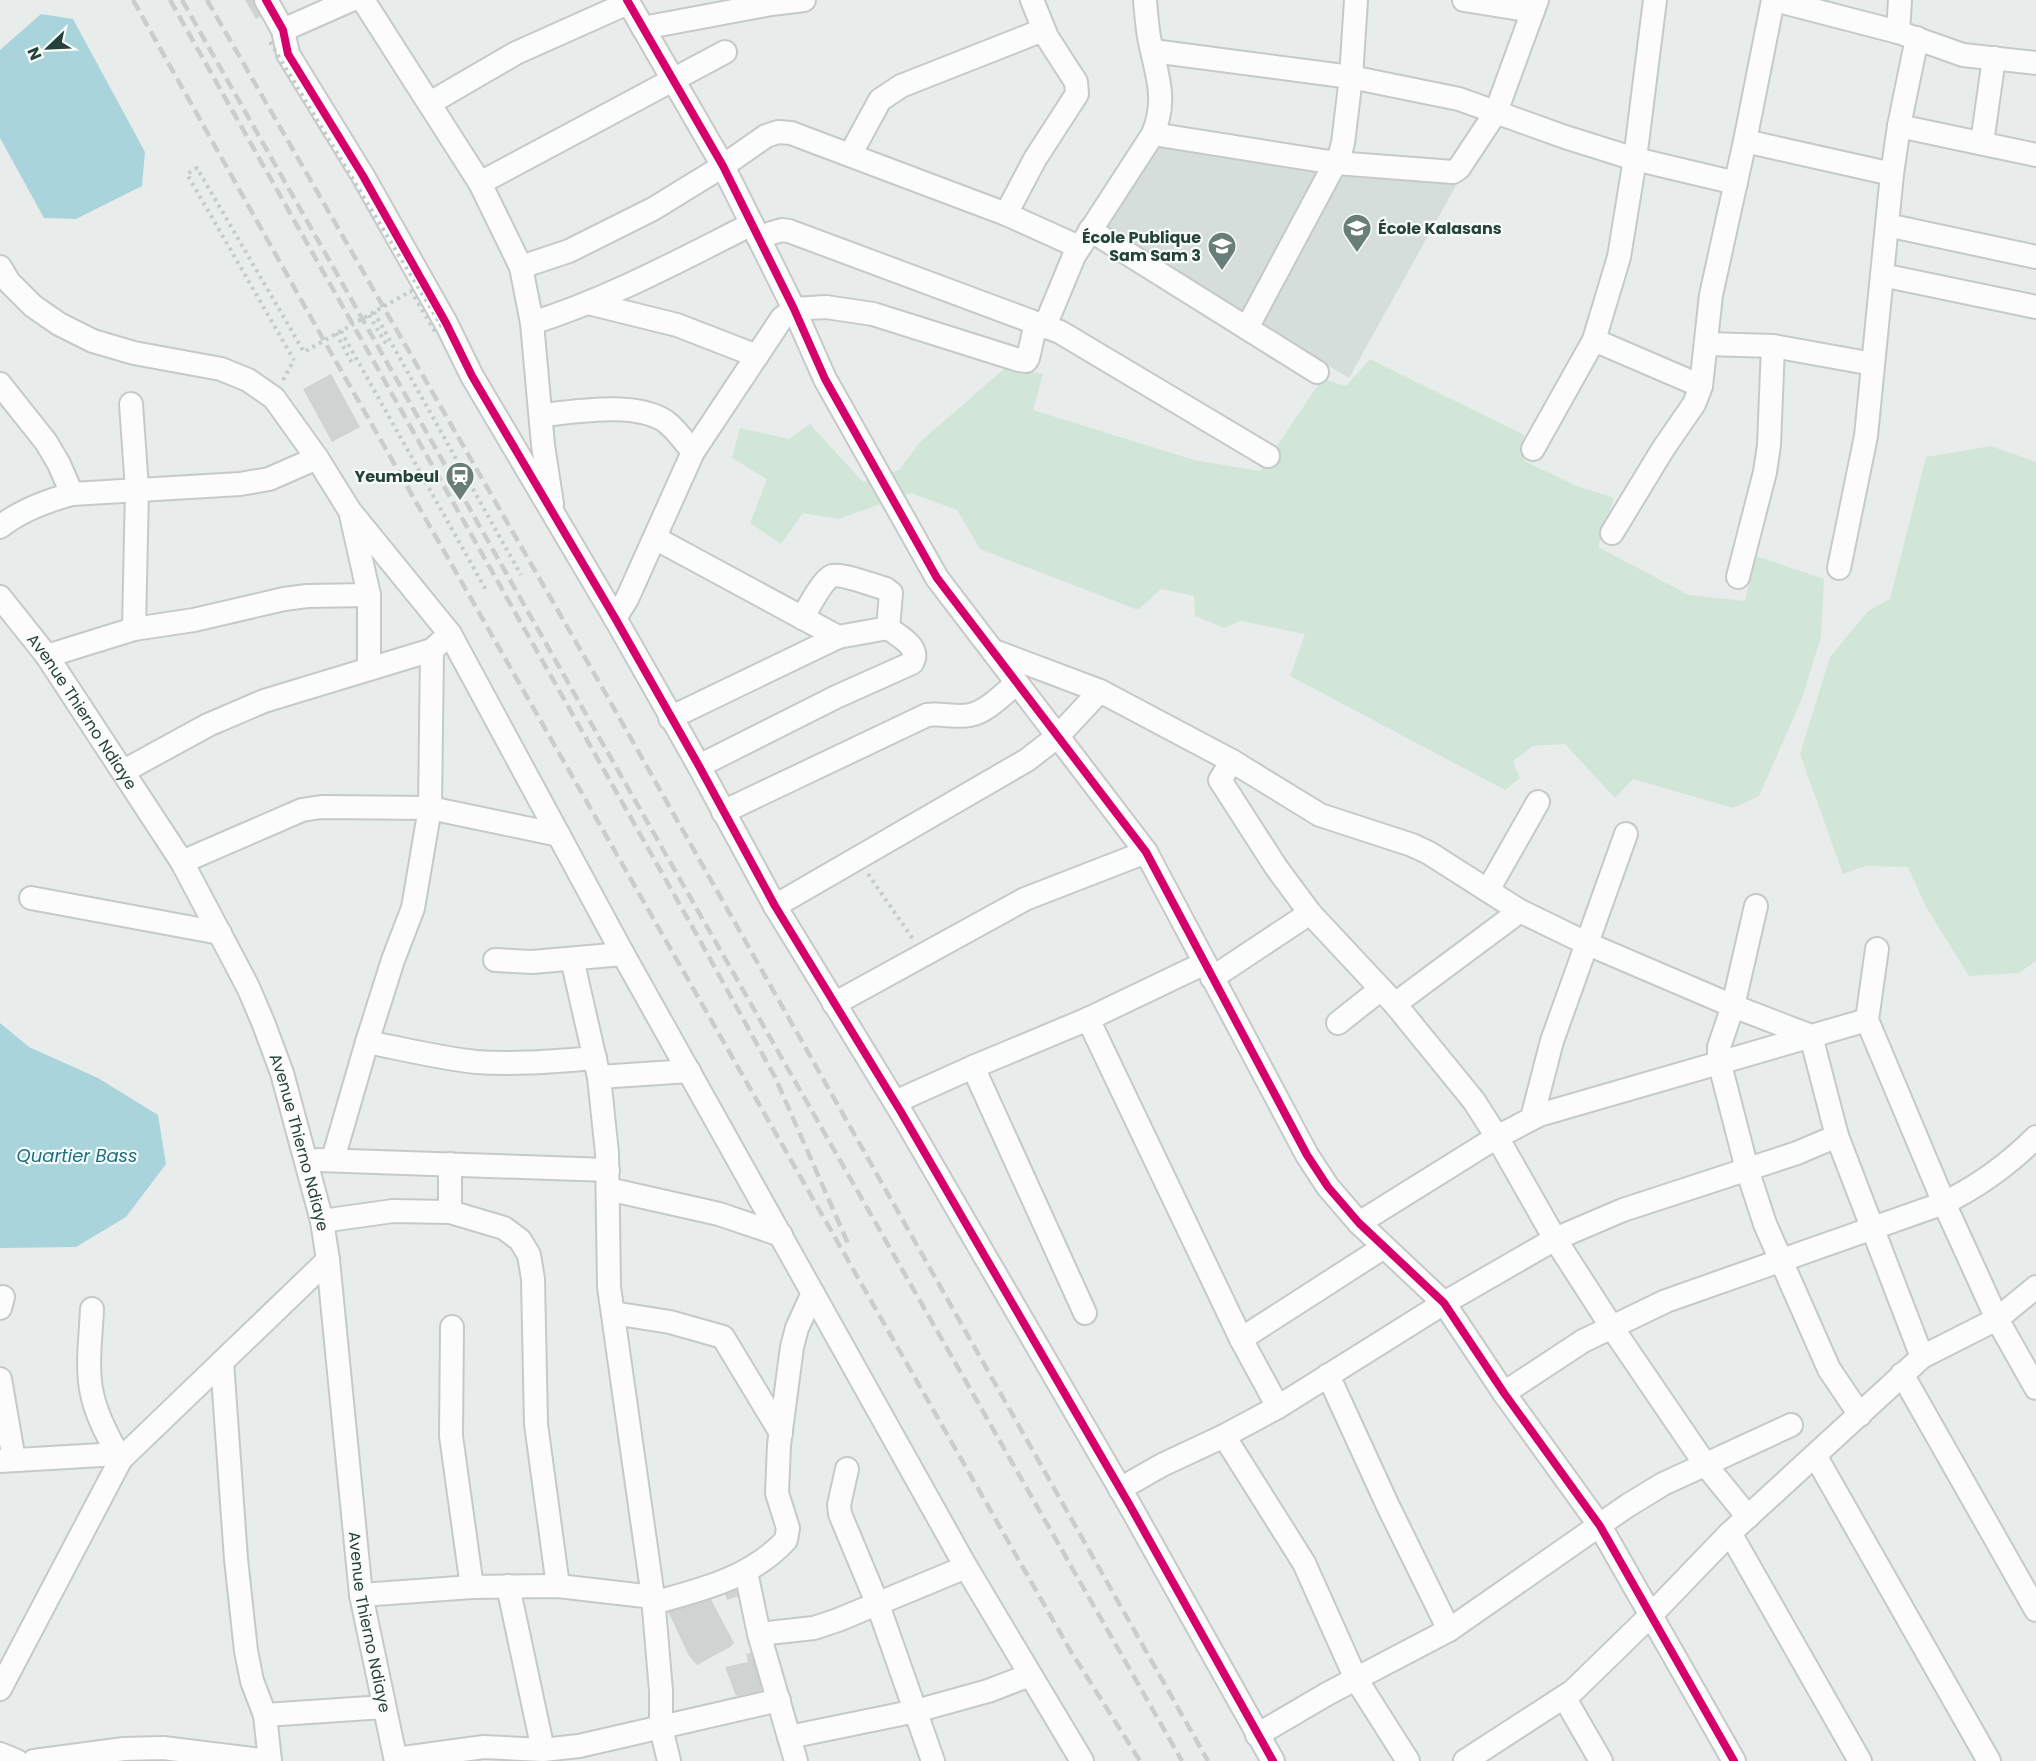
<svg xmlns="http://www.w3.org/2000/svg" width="2036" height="1761" font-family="Poppins,sans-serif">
<rect width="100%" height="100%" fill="#e8edeb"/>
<g fill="#d6dedb">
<path d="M1155,143L1319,171L1244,315L1108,227Z"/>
<path d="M1339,173L1458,182L1349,378L1258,324Z"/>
</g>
<g fill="#d1e6d8">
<path d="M1370,359L1524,435V461L1577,486L1614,498L1598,547L1689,595L1745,601L1756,556L1824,579L1821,637L1801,701L1759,796L1733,808L1633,779L1615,798L1565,744L1533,746L1513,761L1520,778L1505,790L1290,676L1305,634L1241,621L1224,628L1195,616L1194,596L1161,589L1138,610L980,549L957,510L911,493L839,519L803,513L781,544L750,523L767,479L732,458L740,428L789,439L810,424L863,482L899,470L921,441L1004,369L1043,374L1033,410L1194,460L1260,471L1322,379L1346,386Z"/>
<path d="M1991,446L2036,462V961L2019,973L1969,976L1926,907L1908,867L1866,866L1843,874L1800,754L1830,657L1868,611L1890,599L1926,457Z"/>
</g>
<g fill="#a9d4db">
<path d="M41,14L73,19L145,152L142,186L76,219L44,218L0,138V50Z"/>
<path d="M0,1023L29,1047L98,1078L158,1115L166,1164L126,1217L76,1247L0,1248Z"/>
</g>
<g fill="#cfd4d2">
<path d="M245,0H262L269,11L256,19Z"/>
<path d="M331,374L360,427L332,442L303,389Z"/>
<path d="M735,1577L740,1596L727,1600L721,1583Z"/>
<path d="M706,1590L734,1643L730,1647L697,1665L689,1656L665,1605Z"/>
<path d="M755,1652L765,1687L759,1692L736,1696L725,1667L748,1662L746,1654Z"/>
</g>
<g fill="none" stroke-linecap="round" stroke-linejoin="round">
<g stroke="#c5cac8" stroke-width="26">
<g id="minor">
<path d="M266,0L283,30L288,54L363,176L446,323L472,376L615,618L699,766L775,906L901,1112L1129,1504L1273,1761"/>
<path d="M363,0L480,183L521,267L532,323L543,445L552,504"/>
<path d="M627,0L723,166L794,309L825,379L937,578L1146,852L1307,1155L1328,1187L1359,1223L1444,1303L1504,1393L1600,1526L1734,1761"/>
<path d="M1464,0L1533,11"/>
<path d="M1775,0L1898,32L1963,55L2036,63"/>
<path d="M643,28L771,4L804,0"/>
<path d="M283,30L351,0"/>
<path d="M1898,32L1900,0"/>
<path d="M1153,51L1351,77L1459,99L1565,137L1635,159L1736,183"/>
<path d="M430,103L516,53L628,3"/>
<path d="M1899,126L2036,155"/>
<path d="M1153,134L1336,163L1453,172L1459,168L1496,112L1537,0"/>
<path d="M1745,141L1892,174"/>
<path d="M1982,143L1994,58"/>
<path d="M850,155L880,100L901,86L1043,30"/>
<path d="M480,183L725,52"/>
<path d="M1006,214L1035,159L1077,94L1076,82L1047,37L1032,0"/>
<path d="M1887,225L2036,257"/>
<path d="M1090,230L1317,372"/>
<path d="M758,237L782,230L789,231L1060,332L1268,456"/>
<path d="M0,267L9,282L33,306L59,324L93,341L134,353L221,369L248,380L274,398L317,458L350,511L450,634L623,954L966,1567L1082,1761"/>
<path d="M521,267L569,251L653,209L723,166L766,136L778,132L791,133L1006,214L1079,247"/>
<path d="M1882,275L2036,307"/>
<path d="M588,303L677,325L757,356"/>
<path d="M532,323C609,299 680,260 752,224"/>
<path d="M1045,326L1074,256L1153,134C1168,97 1156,74 1149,37C1147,25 1146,12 1145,0"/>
<path d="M1247,328L1340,154L1343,143L1351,77L1356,0"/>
<path d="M1594,340L1701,386"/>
<path d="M1707,344L1773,346L1873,364"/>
<path d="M0,384L46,442L59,464L72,494"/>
<path d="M131,404L137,489L134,629"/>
<path d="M541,415C577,412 633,401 665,421C675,428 685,442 693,452"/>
<path d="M1533,449L1594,340L1619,257L1635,159L1655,0"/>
<path d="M351,515L369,595V669"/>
<path d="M0,527C21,510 46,501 72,494L240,484L269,479L317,458"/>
<path d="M1612,533L1663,449L1694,404L1701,386L1711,295L1745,141L1773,0"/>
<path d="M655,538L838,637"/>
<path d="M1839,568L1866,436L1892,174L1899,126L1917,38"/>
<path d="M1738,577L1765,472L1769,445L1773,346"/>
<path id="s1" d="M0,597L47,656L182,862L248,987L263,1022L282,1073L322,1221L328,1260L361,1595L396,1761"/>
<path d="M615,618L627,599L693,452L782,318L794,309L826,307L873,314L1019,360L1026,361L1028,358L1036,323"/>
<path d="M802,618C808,609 822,580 832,576C841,573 876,586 886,589L891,593L888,628"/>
<path d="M994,651L1100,691L1232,761L1320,815L1412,845L1429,853L1520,911L1588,944L1733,1006L1811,1036L1837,1136L1922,1357"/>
<path d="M47,656L134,629L194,620L284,599L307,596L369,595"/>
<path d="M670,718L838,637L888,628C900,637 921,647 912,663L836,697L699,766"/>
<path d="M1232,761L1220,780L1276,867L1310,913L1395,1004L1474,1101L1497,1137L1555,1239L1611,1326L1705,1464L1748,1517"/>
<path d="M124,771L208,725L264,701L432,650"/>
<path d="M723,812L927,715C942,713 956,718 970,715C987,712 1004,693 1017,683"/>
<path d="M182,862L302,810L321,807L430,808L559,835"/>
<path d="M1488,890L1538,802"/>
<path d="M31,898L220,933"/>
<path d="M775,906L1027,760L1058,736L1100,691"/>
<path d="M1756,906L1733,1006L1719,1047V1061L1747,1169L1765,1224L1829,1369L1860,1415"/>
<path d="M1877,949L1867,1020L1944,1203L1997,1319L2036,1388"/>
<path d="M572,959L599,1077L607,1153L609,1287L653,1597L661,1691V1728L669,1761"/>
<path d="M495,960L532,962L623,954"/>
<path d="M1212,978L1310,913"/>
<path d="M834,1004L1025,899L1146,852"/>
<path d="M1395,1004L1520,911"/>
<path d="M1088,1019L1241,1339L1278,1407"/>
<path d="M1338,1023L1381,989"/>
<path d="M367,1042C403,1049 439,1058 476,1062C515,1065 555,1061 595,1058"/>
<path d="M973,1067L1085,1313"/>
<path d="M599,1077L689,1071"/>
<path d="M895,1102L973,1067L1088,1019L1205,963"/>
<path d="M1532,1118L1552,1041L1626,834"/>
<path d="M333,1159L367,1042L393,960L413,908L430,808L432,650L450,634"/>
<path d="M318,1160L608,1170"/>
<path d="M608,1189L719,1214L781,1235"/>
<path d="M450,1212V1164"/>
<path d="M322,1221L393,1211L450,1212L504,1228L520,1240L529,1255L533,1279L536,1424L558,1586"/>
<path d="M1359,1223L1497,1137L1539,1115L1867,1020"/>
<path d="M0,1308L3,1297"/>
<path d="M92,1309C91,1336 86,1367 92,1394C96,1414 110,1442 121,1459"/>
<path d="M613,1313L670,1322L723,1337L781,1433"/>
<path d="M452,1327L451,1436L472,1587"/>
<path d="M1241,1339L1384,1247"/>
<path d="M222,1362L236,1559L246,1651L252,1681L265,1715L270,1761"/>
<path d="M1902,1374L2036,1610"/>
<path d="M1328,1375L1388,1506L1449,1630"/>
<path d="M0,1379L14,1460"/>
<path d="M1504,1393L1583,1341L1666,1301L1944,1203C1979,1186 2008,1165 2036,1137"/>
<path d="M1224,1436L1304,1563L1356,1679L1408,1761"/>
<path d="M1816,1457L1989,1761"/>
<path d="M0,1461L118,1454"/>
<path d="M847,1469L839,1505L840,1514L878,1605L933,1761"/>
<path d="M1120,1489L1162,1465L1224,1436L1278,1407L1444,1303L1555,1239L1623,1210L1797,1153L1837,1136"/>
<path d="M1730,1533L1860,1761"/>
<path d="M746,1572L759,1634L796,1761"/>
<path d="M508,1586L543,1750"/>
<path d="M361,1595L472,1587L558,1586L653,1597"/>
<path d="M653,1603C701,1590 751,1578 786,1540L788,1528L777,1493L779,1445L792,1347L797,1328L813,1293"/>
<path d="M759,1634L814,1628L838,1620L966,1567"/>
<path d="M0,1689L121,1459L328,1260"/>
<path d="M1564,1697L1601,1761"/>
<path d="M265,1715L384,1707"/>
<path d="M1257,1735L1327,1694L1449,1630L1627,1506L1663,1484L1791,1425"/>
<path d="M789,1737L916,1711L988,1691L1030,1675"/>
<path d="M0,1754L17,1761"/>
<path d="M396,1759L484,1747L543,1750L579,1746L779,1700"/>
<path d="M34,1761L124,1749L163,1748L270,1761"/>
<path d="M1465,1761L1573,1691L1651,1615L1730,1533L1922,1357L1997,1319L2036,1287"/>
</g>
</g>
<g stroke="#c3ccca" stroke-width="4" stroke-dasharray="3 4.5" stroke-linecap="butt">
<path d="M374,312L521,575"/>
<path d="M369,315L388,347"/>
<path d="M341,331L486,590"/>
<path d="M336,333L353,365"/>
<path d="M283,380L294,360"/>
<path d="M868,874L913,939"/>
</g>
<use href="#minor" stroke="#fcfcfc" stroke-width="22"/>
<g stroke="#c9cdcc" stroke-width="4.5" stroke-dasharray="12 6" stroke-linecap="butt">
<path d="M133,0L318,330L1070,1650L1140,1761"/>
<path d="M170,0L698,937L775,1077L850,1248"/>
<path d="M182,0L583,709L1182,1761"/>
<path d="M207,0L607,696L1208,1761"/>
</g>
<path stroke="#c3ccca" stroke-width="4" stroke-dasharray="3 4.5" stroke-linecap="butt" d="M270,42L441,325L434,330L411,291L304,352L197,168L187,174L294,360"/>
<g stroke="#f7fbf9" stroke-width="11">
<g id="cycleway">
<path d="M266,0L283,30L288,54L363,176L446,323L472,376L615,618L699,766L775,906L901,1112L1129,1504L1273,1761"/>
<path d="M627,0L723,166L794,309L825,379L937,578L1146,852L1307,1155L1328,1187L1359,1223L1444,1303L1504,1393L1600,1526L1734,1761"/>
</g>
</g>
<use href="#cycleway" stroke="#d6006c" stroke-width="8"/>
</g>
<defs>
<g id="school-pin" transform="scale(1.5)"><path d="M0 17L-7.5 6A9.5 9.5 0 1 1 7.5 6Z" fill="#697e78" stroke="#f7fbf9"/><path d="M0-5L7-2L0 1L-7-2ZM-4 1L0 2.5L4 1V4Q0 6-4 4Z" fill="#fff"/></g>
<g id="station-pin" transform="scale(1.5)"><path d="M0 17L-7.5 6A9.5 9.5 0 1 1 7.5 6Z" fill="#697e78" stroke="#f7fbf9"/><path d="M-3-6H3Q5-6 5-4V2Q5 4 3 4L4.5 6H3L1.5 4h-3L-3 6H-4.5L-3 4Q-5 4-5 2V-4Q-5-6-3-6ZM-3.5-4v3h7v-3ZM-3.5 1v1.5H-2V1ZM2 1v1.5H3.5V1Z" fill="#fff"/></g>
</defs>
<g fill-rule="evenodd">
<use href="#school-pin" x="1357" y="228"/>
<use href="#school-pin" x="1222" y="246"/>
<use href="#station-pin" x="460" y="476"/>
</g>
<g text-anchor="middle" stroke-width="4.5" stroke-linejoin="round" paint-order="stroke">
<g font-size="16" font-weight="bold" fill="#24423a" stroke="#f7fbf9" text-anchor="end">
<text x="1378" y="234" text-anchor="start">École Kalasans</text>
<text x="1201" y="243">École Publique<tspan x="1201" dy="18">Sam Sam 3</tspan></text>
<text x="439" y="482">Yeumbeul</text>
</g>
<g font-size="16" fill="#24423a" stroke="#f7fbf9">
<text dy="6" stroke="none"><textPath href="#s1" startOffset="141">Avenue Thierno Ndiaye</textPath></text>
<text dy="6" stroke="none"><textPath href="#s1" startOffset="627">Avenue Thierno Ndiaye</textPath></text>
<text dy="6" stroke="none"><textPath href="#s1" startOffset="1113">Avenue Thierno Ndiaye</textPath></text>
</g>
<g font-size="18" font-style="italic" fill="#1c6f80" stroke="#f7fbf9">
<text x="77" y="1162">Quartier Bass</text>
</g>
</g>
<g transform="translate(48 48) rotate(247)" stroke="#f7fbf9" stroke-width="4.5" paint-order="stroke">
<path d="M0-4.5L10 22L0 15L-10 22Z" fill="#24423a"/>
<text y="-9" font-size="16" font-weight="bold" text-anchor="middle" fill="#24423a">N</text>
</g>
</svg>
